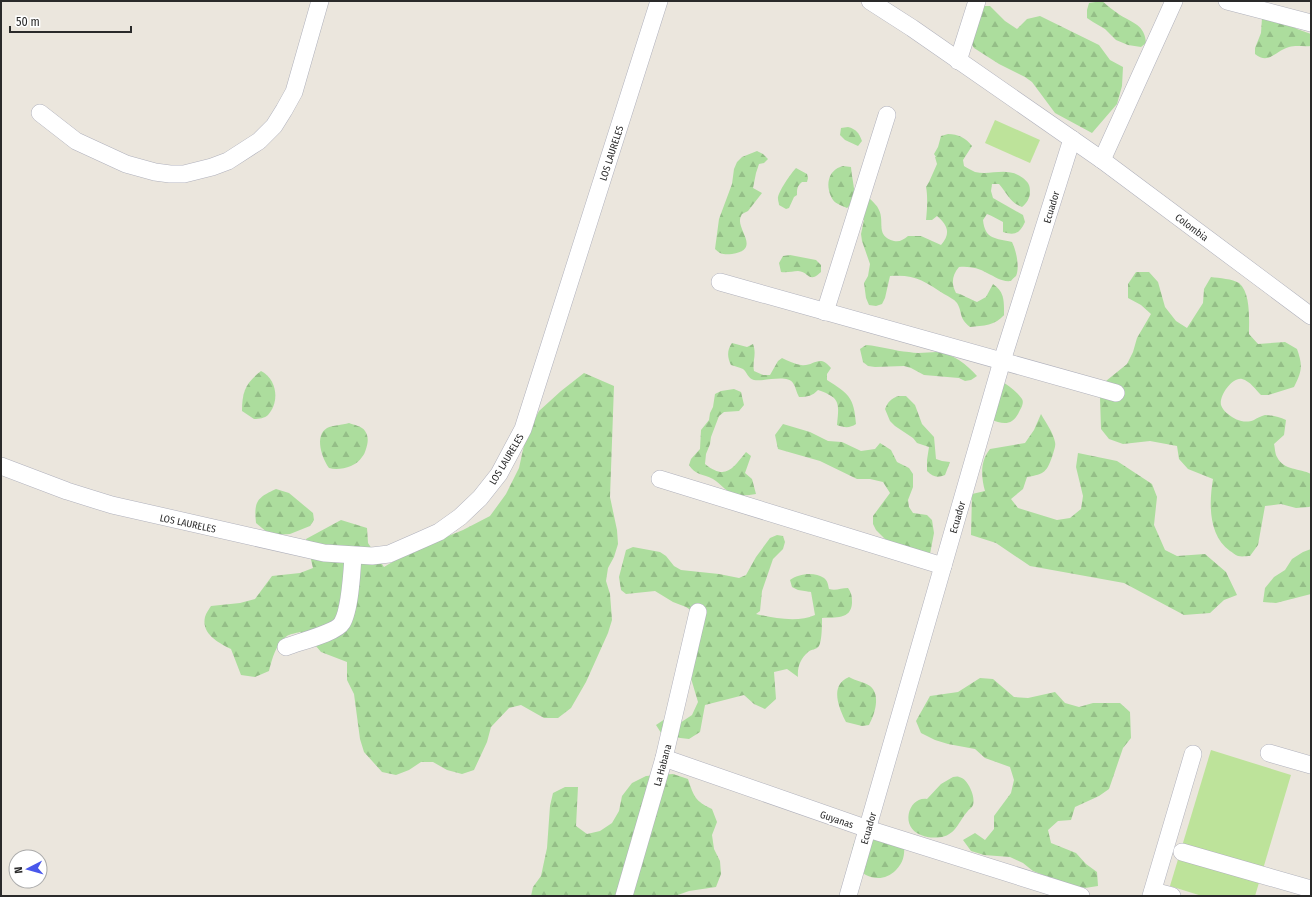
<svg xmlns="http://www.w3.org/2000/svg" width="1312" height="897" font-family="'Fira Sans Condensed',sans-serif">
<defs>
<pattern id="forest-firs" width="22" height="20" patternUnits="userSpaceOnUse"><rect width="22" height="20" fill="#acdd9d"/><path d="M5 1l3.5 6h-7zM16 11l3.5 6h-7z" fill="#94be87"/></pattern>
</defs>
<rect width="100%" height="100%" fill="#ebe6dd"/>
<g fill="url(#forest-firs)">
<path d="M1102,1C1108,6 1114,11 1120,15C1133,23 1145,25 1146,43L1141,47L1128,45L1116,40L1105,29L1093,22L1087,18V10L1089,3Z"/>
<path d="M983,6H990L1005,21L1017,29L1027,19L1040,16L1099,45L1110,60L1123,67L1122,86L1117,104L1092,133L1055,113L1032,82L1025,77L999,64L974,48L967,36Z"/>
<path d="M1262,18L1280,19L1297,29L1311,34V46C1303,47 1297,45 1289,47C1275,51 1269,65 1255,54V48L1261,33Z"/>
<path d="M848,127C856,129 859,133 862,141L858,146L845,140L840,135L841,128Z"/>
<path d="M948,134C958,134 966,138 972,146L963,160L964,166C967,168 971,170 975,172C991,176 1007,166 1023,178C1028,182 1030,185 1030,191C1030,198 1027,203 1022,207C1010,203 1007,193 999,184H992L991,191L993,198L1023,215L1025,222C1020,233 1015,236 1003,232V222C997,219 993,216 987,214L983,220C985,240 996,238 1012,242C1016,250 1020,267 1016,276C1014,278 1012,279 1011,281C1001,282 996,277 987,273C979,268 969,266 959,267C952,275 951,284 956,293C964,295 969,299 977,302L986,297L993,284C1005,292 1004,302 1004,315C996,325 983,326 970,327C958,317 963,313 957,303C954,299 949,297 944,294C924,281 915,274 890,276L885,298L882,304L876,306L869,305L866,298L864,283L868,276L870,264L862,241L861,234L864,220L858,216L869,198C873,202 877,205 879,210C885,222 875,236 894,241C900,242 903,240 908,236H921L941,245C951,234 948,225 937,216L932,220H926C927,211 928,196 926,187L929,182L937,164L935,157H936L934,154L938,147L941,136Z"/>
<path d="M757,151L763,154L768,159L764,163L759,164L756,173L753,188L762,193L748,211L742,214C741,216 740,218 740,220C739,232 760,250 732,254C724,255 720,254 715,249L719,219L732,184L734,169L737,162L742,157Z"/>
<path d="M843,166L851,167C852,179 855,189 855,201L847,208C843,206 836,204 833,200C825,187 827,170 843,166Z"/>
<path d="M796,168L807,174L808,178L807,182H802C797,186 797,189 797,195L794,197L789,208L786,209L779,205C779,203 778,201 778,199C777,193 792,172 796,168Z"/>
<path d="M790,255L816,260L821,265V272C808,284 810,272 798,271C793,271 787,273 781,272L779,263L783,256Z"/>
<path d="M1136,272H1149L1158,282L1165,307L1176,321L1187,328L1203,303L1204,289L1211,277C1219,278 1233,279 1239,283C1251,293 1249,320 1249,334L1258,344L1285,342L1297,349C1303,366 1302,371 1294,387L1268,395H1261C1256,390 1250,381 1242,379C1232,377 1219,396 1221,405C1222,408 1225,412 1228,414C1235,420 1245,424 1254,420C1257,418 1261,416 1265,415C1272,415 1279,417 1286,420L1284,435L1274,444C1275,448 1275,454 1277,457C1284,471 1300,468 1311,474V506L1309,507L1296,508L1281,504L1265,506L1258,545L1250,556C1247,556 1242,557 1238,556C1235,555 1232,552 1230,551C1208,535 1209,503 1213,479L1188,469L1179,459L1177,446L1150,441L1123,444L1109,439L1101,429L1100,397L1106,381L1127,364L1133,352L1137,338L1151,314L1141,305L1128,298V284Z"/>
<path d="M732,343L747,347L753,344C757,354 752,362 754,371L763,375H770L778,361L782,358C788,361 795,364 801,365C814,367 819,353 831,368L827,374V380C849,394 854,397 856,424C850,428 845,428 837,425C839,403 841,398 818,390C812,396 808,397 799,397C796,392 796,387 793,383C787,374 764,382 754,380C748,379 747,372 743,369C739,367 734,366 731,365C727,357 727,350 732,343Z"/>
<path d="M866,345C881,346 894,351 909,352C918,354 928,352 937,352C953,353 967,365 977,376L971,380L965,381L959,378L924,375L911,368L904,366L875,367L868,366L863,362L860,349Z"/>
<path d="M261,371C277,379 280,402 268,415C265,418 259,419 254,419L242,411C242,391 246,383 261,371Z"/>
<path d="M584,373L614,386L610,497L617,530L618,544L614,557L608,568L606,581L610,594L612,620L608,633L586,682L571,708L558,718H544L521,705L509,708L491,727L487,742L474,770L462,774L447,770L433,762H421L409,770L396,775L382,772L364,752L360,739L354,694L347,680V662L321,652L311,640L300,632C296,633 290,634 287,636C276,643 272,659 269,671L255,677L241,675L231,649C219,643 201,634 205,617C206,613 209,609 211,606L240,603L255,599L272,576L300,573L313,568L306,539L341,520L367,528L368,543L384,567L409,552L463,530L490,516L506,494L519,468L526,436L539,411L561,391Z"/>
<path d="M1000,380C1007,385 1017,391 1022,399C1024,402 1022,407 1020,410C1013,426 1004,425 990,419Z"/>
<path d="M734,389L741,392L744,405L739,411L724,412L719,416L711,437L710,444L706,454L705,464C726,481 733,468 746,452L751,456L745,473L752,479L756,494C750,495 743,496 737,495C727,493 721,484 713,479C703,474 695,475 689,465L691,459L700,449L701,430L709,420L710,413L713,407L715,394L721,391Z"/>
<path d="M899,396H906L915,405L922,424L934,437L936,459L942,461L950,462L945,475C937,478 933,477 927,471V460L929,447L917,443L913,438L895,426L890,421L885,409C888,402 891,398 899,396Z"/>
<path d="M1041,414C1046,423 1053,432 1055,442C1056,446 1054,450 1053,454C1047,472 1045,474 1027,477L1023,489L1011,499L1018,508L1057,520L1070,518L1081,509L1083,496L1076,467L1078,453L1117,461L1152,484L1157,497L1154,525L1165,550L1177,556L1205,554L1226,572L1237,595L1224,600L1210,613L1184,615L1124,583L1030,566L996,543L971,535L972,494L985,491C981,477 980,461 990,449L1025,443L1034,430Z"/>
<path d="M349,423C354,425 362,426 365,431C369,437 368,443 366,449C365,452 364,455 362,457C356,467 339,471 329,468C322,458 314,436 327,428C333,425 342,425 349,423Z"/>
<path d="M783,424L810,432L828,441L842,442L861,451L875,449L880,443L891,450L897,462L909,468L913,474V487L908,500L909,507L913,513L927,515L932,520L934,533L930,554L897,551L876,530L873,524V516L890,493L883,482L870,479H857L820,461L778,449L775,435Z"/>
<path d="M276,489L289,493L313,513L314,520L310,526L290,534L275,535L268,533L256,523C254,502 256,498 276,489Z"/>
<path d="M777,535L783,536L785,542L783,549L773,559L762,591L760,611L756,614C773,618 798,623 815,615L811,592L798,590L792,587L790,580C798,574 814,571 824,578C828,581 828,585 829,589C836,591 841,588 848,588C852,594 852,597 852,603C851,620 835,617 822,618C822,624 822,641 819,646C816,650 812,649 808,652C801,658 797,667 798,677L787,669L774,672L776,699L765,709L754,704L744,695L705,705L700,732L689,739L663,736L656,725L668,717L680,723L692,715L698,702L690,675L692,611L686,607L673,602L655,591L626,594L621,590L619,577L626,550L633,547L660,552L666,556L674,566L681,570L719,574L739,578L746,575L756,557L770,538Z"/>
<path d="M1311,549V594L1276,603L1263,602L1265,588L1274,577L1285,570L1292,559L1303,552Z"/>
<path d="M849,677C855,681 865,682 870,686C881,695 875,714 869,725L862,726L846,722C839,708 829,685 849,677Z"/>
<path d="M980,678L993,679L1014,697L1028,698L1055,692L1065,703L1079,707L1093,703H1120L1130,712L1131,738L1123,748L1109,789L1099,796L1075,807L1071,820L1058,821L1048,830L1051,843L1076,853L1086,864L1097,872L1098,886L1085,888L1071,886L1033,871L1023,863L1010,857L984,855L971,851L963,840L975,833L985,840L994,829V816L1011,793L1014,780L1010,767L985,758L975,749L948,744L935,740L921,733L916,721L930,696L958,692Z"/>
<path d="M673,774L688,779C694,797 695,801 712,809L717,822L712,835L714,849L720,861L721,874L716,887L689,891L675,896H531L533,887L541,876L547,848L550,806L553,793L565,787H578L576,826L587,834L600,831L612,823L619,811L622,796L632,783L646,776Z"/>
<path d="M953,777C955,777 957,776 959,777C968,778 976,798 973,805C972,808 969,809 967,812C959,821 956,834 942,837C934,838 928,838 921,835C899,827 909,796 927,799L941,784Z"/>
<path d="M865,829L904,845C905,855 903,863 896,870C876,891 842,867 855,841C857,837 862,833 865,829Z"/>
</g>
<g fill="#bde39a">
<path d="M995,120L1040,140L1030,163L985,143Z"/>
<path d="M1211,750L1291,775L1255,896H1202L1170,886Z"/>
</g>
<g fill="none" stroke-linecap="round" stroke-linejoin="round">
<g stroke="#b0b1bc" stroke-width="18">
<g id="minor">
<path d="M870,1L912,28L1102,160L1311,316"/>
<path d="M1227,1L1311,23"/>
<path d="M958,61L977,1"/>
<path d="M40,113L76,141L126,164L155,172L170,174H184L212,167L228,161L259,141L274,126L284,110L294,92L320,1"/>
<path d="M1102,160L1174,1"/>
<path d="M720,282L1116,393"/>
<path d="M825,312L887,115"/>
<path d="M1,466L67,491L112,505L324,553L372,556L389,554L421,540L439,532L460,517L480,498L499,474L523,429L659,1"/>
<path d="M660,479L943,566"/>
<path d="M286,647C298,642 336,633 342,623C350,610 352,572 353,556"/>
<path d="M1269,753L1311,765"/>
<path d="M664,758L868,829L1081,896"/>
<path d="M1182,852L1311,889"/>
<path d="M1153,891L1172,896"/>
<path d="M624,896L664,758L698,612"/>
<path d="M848,896L1002,361L1072,139"/>
<path d="M1151,896L1193,754"/>
</g>
</g>
<use href="#minor" stroke="#fff" stroke-width="17"/>
</g>
<g text-anchor="middle" stroke-width="3.5" stroke-linejoin="round" paint-order="stroke">
<g font-size="10" fill="#2a2a2a" stroke="#fff">
<text transform="translate(611 153) rotate(-72)" y="4">LOS LAURELES</text>
<text transform="translate(1051 207) rotate(-73)" y="4">Ecuador</text>
<text transform="translate(1192 227) rotate(37)" y="4">Colombia</text>
<text transform="translate(506 459) rotate(-59)" y="4">LOS LAURELES</text>
<text transform="translate(957 517) rotate(-74)" y="4">Ecuador</text>
<text transform="translate(188 523) rotate(12)" y="4">LOS LAURELES</text>
<text transform="translate(662 765) rotate(-75)" y="4">La Habana</text>
<text transform="translate(837 819) rotate(19)" y="4">Guyanas</text>
<text transform="translate(868 828) rotate(-74)" y="4">Ecuador</text>
</g>
</g>
<rect width="1312" height="897" fill="none" stroke="#2a2a2a" stroke-width="4"/>
<g transform="translate(28 869) rotate(264)"><circle r="19" fill="#ffffff" stroke="#aaaaaa"/>
<path d="M0-3L7 15L0 10L-7 15Z" fill="#4957eb"/>
<text y="-6" font-size="11" font-weight="bold" text-anchor="middle" fill="#2a2a2a">N</text>
</g>
<path d="M10 26v6h121v-6" fill="none" stroke="#2a2a2a" stroke-width="2"/>
<text x="16" y="26" font-size="12" fill="#2a2a2a" stroke="#ffffff" stroke-width="3" paint-order="stroke">50 m</text>
</svg>
